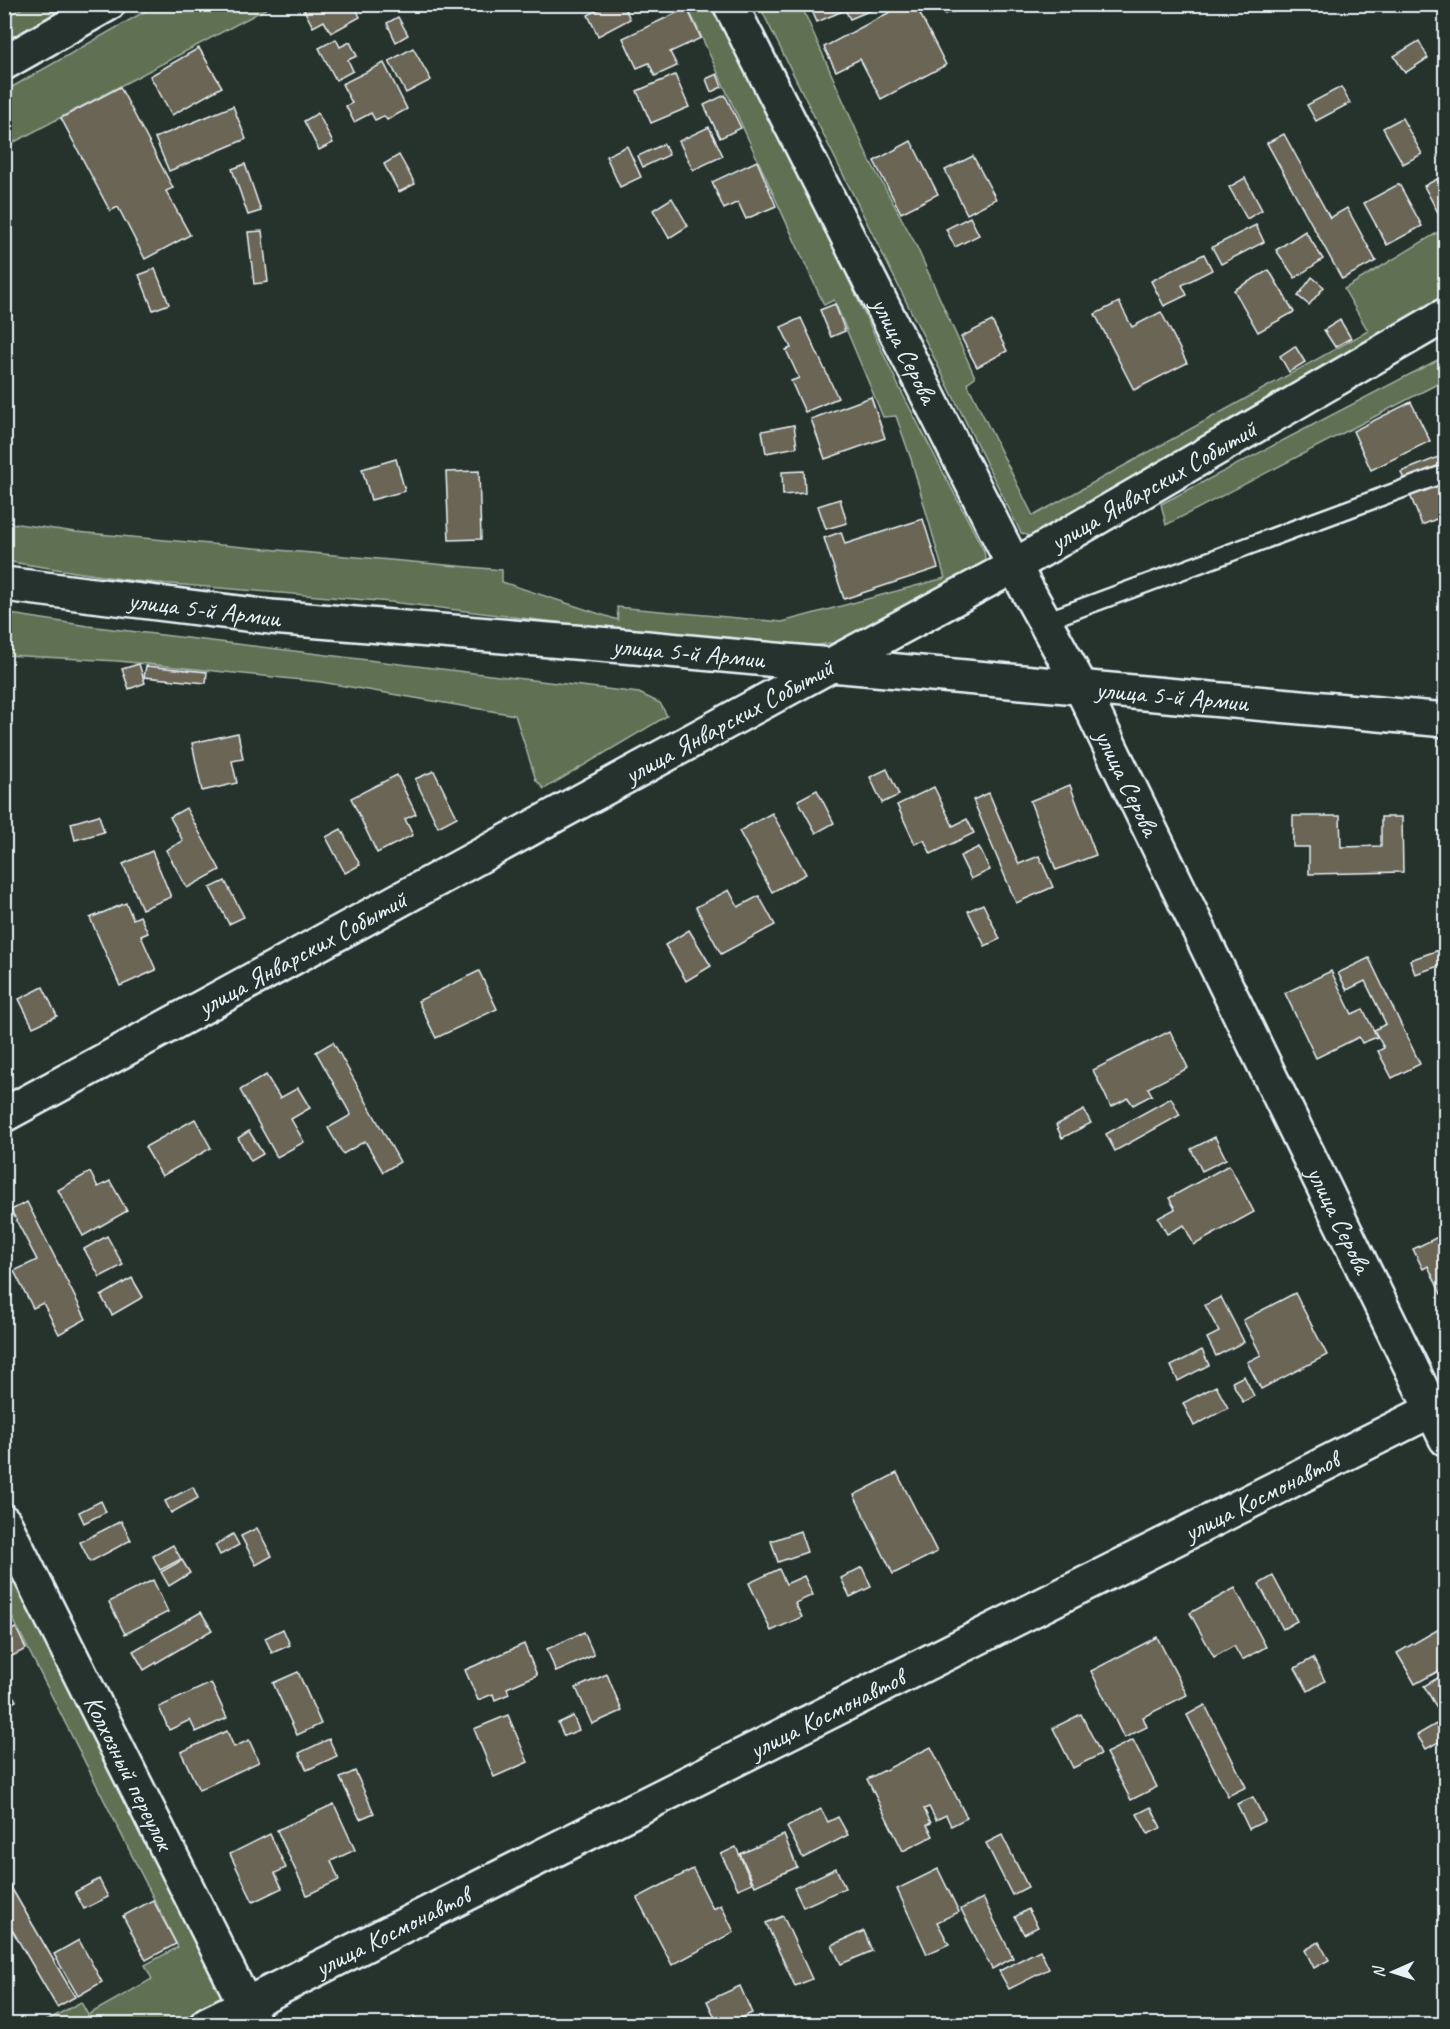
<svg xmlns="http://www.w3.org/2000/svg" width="1450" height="2029" font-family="Caveat,sans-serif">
<rect width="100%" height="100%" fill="#26332d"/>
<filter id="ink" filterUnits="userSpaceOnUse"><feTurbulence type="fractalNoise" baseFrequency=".0167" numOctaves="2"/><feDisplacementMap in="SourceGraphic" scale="12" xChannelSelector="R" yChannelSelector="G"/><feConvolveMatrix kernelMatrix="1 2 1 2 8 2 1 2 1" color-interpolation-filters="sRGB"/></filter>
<g filter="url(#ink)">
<g fill="#5f7052" stroke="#a4b0a5" stroke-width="1.5">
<path d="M719,4L900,389L984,551L987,571L865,638L805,647L629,631L391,602L134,581L5,561L4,522L76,532L502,570V582L618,620L617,607L782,622L945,578L911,459L896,416L883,417L834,300L824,305L687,5Z"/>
<path d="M27,5H69L5,41V18Z"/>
<path d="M156,5H273L5,147V91Z"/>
<path d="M759,5H801L868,157L915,243L975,377L967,383L1033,516L1368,331L1344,289L1445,228V302L1032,537L1021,533Z"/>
<path d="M1445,356V380L1166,525L1161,504Z"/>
<path d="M4,613L88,626L639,693L660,703L667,716L544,789L536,780L515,715L321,682L118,661L5,655Z"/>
<path d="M4,1538L231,1994L173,2024H40L81,2002L88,2015L152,1979L145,1965L178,1947L5,1603Z"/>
</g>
<g fill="#6b6554" stroke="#e8f1f8" stroke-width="1.5">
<path d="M301,4H354L360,17L331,33L324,21L313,27Z"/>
<path d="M609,4H623L630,19L598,36L588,15Z"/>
<path d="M809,4H880L881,6L850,19L845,10L817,22Z"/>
<path d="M905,4H915L946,65L881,99L860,59L836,71L824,47Z"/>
<path d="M936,4H960L959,10L945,14Z"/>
<path d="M687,8L701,38L670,52L677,66L655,76L649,63L637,68L623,38Z"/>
<path d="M398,17L408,35L396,42L387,23Z"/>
<path d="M336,39L340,47L350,42L357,56L348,60L353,71L336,80L319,48Z"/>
<path d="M1419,41L1428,58L1405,73L1394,56Z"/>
<path d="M199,48L222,87L172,115L150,76Z"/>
<path d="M413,48L431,80L406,93L389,61Z"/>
<path d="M384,63L407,109L387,120L384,116L375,120L371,113L354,122L346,106L352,103L342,84Z"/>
<path d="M717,74L722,87L711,92L706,79Z"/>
<path d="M675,75L689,107L651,123L637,91Z"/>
<path d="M120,87L173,188L166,191L190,235L145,259L118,207L110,211L61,118Z"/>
<path d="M1341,87L1350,103L1316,121L1307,105Z"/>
<path d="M725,95L741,128L720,138L704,105Z"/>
<path d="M233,106L246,139L169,171L155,138Z"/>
<path d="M318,113L333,143L319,150L304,121Z"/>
<path d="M1402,118L1422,154L1403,164L1383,128Z"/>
<path d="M709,127L723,156L693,170L679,141Z"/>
<path d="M1284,134L1330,218L1347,208L1376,261L1342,279L1267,143Z"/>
<path d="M911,141L938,194L901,213L874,161Z"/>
<path d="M664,144L669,155L643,167L638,156Z"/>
<path d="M627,146L641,177L620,187L606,156Z"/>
<path d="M399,155L415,184L399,192L384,164Z"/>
<path d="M973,156L996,199L967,214L945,170Z"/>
<path d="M757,161L776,206L746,219L738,202L724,209L712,182Z"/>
<path d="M245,164L261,211L248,215L232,169Z"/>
<path d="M1245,178L1262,210L1247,219L1229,187Z"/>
<path d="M1437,179L1446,195V216L1441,218L1424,186Z"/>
<path d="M1399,184L1422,226L1387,245L1364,203Z"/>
<path d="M672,198L688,226L669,238L653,210Z"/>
<path d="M970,217L979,235L955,247L946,229Z"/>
<path d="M1256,225L1264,242L1221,264L1212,247Z"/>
<path d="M262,231L268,282L254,284L248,232Z"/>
<path d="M1305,231L1323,259L1295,278L1276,250Z"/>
<path d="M1204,254L1212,270L1182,285L1187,295L1164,306L1151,281Z"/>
<path d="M155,269L169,304L153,310L139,275Z"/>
<path d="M1269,270L1294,312L1258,332L1234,290Z"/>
<path d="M1312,277L1324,287L1309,305L1298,296Z"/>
<path d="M1119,302L1132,327L1161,312L1187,363L1134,390L1095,314Z"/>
<path d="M835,304L845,331L831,337L820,310Z"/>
<path d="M801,318L838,398L805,412L791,381L799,378L786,350L791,348L781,327Z"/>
<path d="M1340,320L1351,338L1335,347L1324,330Z"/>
<path d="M992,321L1007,351L977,367L961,337Z"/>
<path d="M1295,346L1305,362L1289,372L1280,356Z"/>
<path d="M871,397L885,438L825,459L811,419Z"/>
<path d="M1411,402L1430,441L1371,470L1353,431Z"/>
<path d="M794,425L797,447L766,453L762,431Z"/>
<path d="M1446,454V515L1422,525L1401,472Z"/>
<path d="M396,459L405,491L371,500L362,469Z"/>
<path d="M479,471L481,539L449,540L446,472Z"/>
<path d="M804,471L805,493L783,495L782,472Z"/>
<path d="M840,499L847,523L826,529L818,506Z"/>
<path d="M923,519L938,568L844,599L824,538L841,532L845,544Z"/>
<path d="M139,664L145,683L129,689L122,669Z"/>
<path d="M146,666L207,672L206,683L144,677Z"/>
<path d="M238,733L243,759L232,761L237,783L202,791L192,743Z"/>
<path d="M887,769L899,795L882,803L870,777Z"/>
<path d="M434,771L457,817L438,827L415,779Z"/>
<path d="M397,775L416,814L405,819L413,835L377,853L351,798Z"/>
<path d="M1070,785L1096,855L1056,870L1030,801Z"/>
<path d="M934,787L953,826L967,819L974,833L931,854L924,840L915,844L897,805Z"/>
<path d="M817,790L834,823L816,833L798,800Z"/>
<path d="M989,793L1019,864L1039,856L1053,887L1016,903L973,800Z"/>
<path d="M186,808L220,870L187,888L166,850L183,841L170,817Z"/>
<path d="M772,813L806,874L772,892L739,831Z"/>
<path d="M99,815L104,832L75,840L71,823Z"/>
<path d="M1293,816H1340L1341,847L1381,846V817H1402L1403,872L1309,874V847H1293Z"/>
<path d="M341,829L360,865L345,873L326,837Z"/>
<path d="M979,847L990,870L971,879L960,856Z"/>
<path d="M152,851L171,897L142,909L123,864Z"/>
<path d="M225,881L244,917L229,924L210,888Z"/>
<path d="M729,890L738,907L759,896L775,925L721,954L696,907Z"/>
<path d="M126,903L133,919L140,916L148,933L141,936L156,970L120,986L90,918Z"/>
<path d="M983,904L1000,939L985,946L968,911Z"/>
<path d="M689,930L711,966L686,981L665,945Z"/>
<path d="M1439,950L1445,964L1415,974L1410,960Z"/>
<path d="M1369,958L1420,1064L1392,1078L1378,1051L1384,1048L1374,1030L1386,1024L1365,981L1347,990L1338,973Z"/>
<path d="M479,971L497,1009L436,1038L418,1001Z"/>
<path d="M1331,971L1352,1014L1363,1009L1377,1037L1362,1043L1359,1037L1316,1058L1285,993Z"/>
<path d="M43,987L57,1016L33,1027L19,999Z"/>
<path d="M1170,1031L1188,1068L1148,1088L1152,1095L1133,1105L1128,1098L1111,1107L1093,1070Z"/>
<path d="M333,1042L400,1162L383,1172L365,1141L343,1154L328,1128L351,1115L316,1052Z"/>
<path d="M266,1075L280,1098L298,1088L310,1108L291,1119L304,1142L277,1157L240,1090Z"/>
<path d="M1171,1098L1180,1115L1115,1151L1106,1134Z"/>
<path d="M1084,1110L1091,1123L1062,1138L1056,1125Z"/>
<path d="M195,1119L211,1148L162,1176L145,1147Z"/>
<path d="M249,1131L263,1154L251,1161L238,1138Z"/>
<path d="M1215,1137L1226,1159L1202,1171L1191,1149Z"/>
<path d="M1229,1165L1254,1212L1194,1245L1184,1225L1167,1234L1158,1218L1175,1209L1169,1198Z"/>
<path d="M90,1172L98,1187L110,1181L127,1211L83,1236L58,1190Z"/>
<path d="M27,1202L86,1319L59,1334L43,1303L33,1308L14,1271L37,1260L11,1210Z"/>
<path d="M1446,1233V1292L1441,1294L1428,1266L1423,1269L1413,1249Z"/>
<path d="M107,1236L123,1265L100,1277L84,1249Z"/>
<path d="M132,1278L143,1297L112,1315L101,1296Z"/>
<path d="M1295,1293L1327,1355L1261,1389L1247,1362L1261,1355L1243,1320Z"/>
<path d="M1221,1297L1244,1342L1216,1356L1207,1338L1219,1332L1205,1305Z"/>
<path d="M1202,1350L1209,1365L1178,1381L1171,1366Z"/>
<path d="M1244,1376L1254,1396L1243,1402L1232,1382Z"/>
<path d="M1216,1386L1228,1408L1194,1426L1183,1403Z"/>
<path d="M897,1473L937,1552L893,1574L854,1495Z"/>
<path d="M193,1487L198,1498L171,1513L165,1501Z"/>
<path d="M101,1501L106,1512L84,1523L79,1512Z"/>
<path d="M121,1521L131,1540L90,1562L80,1542Z"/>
<path d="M257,1528L272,1556L256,1565L241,1536Z"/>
<path d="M800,1531L807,1552L778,1562L771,1541Z"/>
<path d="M233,1534L239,1545L220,1555L215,1545Z"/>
<path d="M173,1545L181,1559L160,1570L153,1556Z"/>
<path d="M182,1560L190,1573L169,1586L161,1572Z"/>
<path d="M862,1567L871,1587L850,1597L841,1578Z"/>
<path d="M779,1569L786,1584L804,1576L813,1595L795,1603L802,1617L771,1631L749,1583Z"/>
<path d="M1273,1576L1297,1621L1283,1629L1259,1584Z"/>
<path d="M153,1580L168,1612L125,1634L109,1602Z"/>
<path d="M1235,1588L1266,1647L1242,1660L1234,1646L1214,1657L1190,1613Z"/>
<path d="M201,1612L212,1630L144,1670L133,1651Z"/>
<path d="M1446,1625V1667L1415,1684L1397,1653Z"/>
<path d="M16,1628L26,1649L6,1659L11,1668L4,1671V1633Z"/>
<path d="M283,1629L290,1645L272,1653L265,1638Z"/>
<path d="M584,1632L594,1655L556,1672L547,1649Z"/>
<path d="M1157,1637L1187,1695L1143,1717L1147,1727L1124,1738L1091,1671Z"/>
<path d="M524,1644L537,1675L507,1688L509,1694L495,1700L493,1694L478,1700L465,1670Z"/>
<path d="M1313,1658L1325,1681L1308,1691L1295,1668Z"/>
<path d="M298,1672L321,1724L297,1735L273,1683Z"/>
<path d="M1446,1673V1703L1437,1708L1424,1686Z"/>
<path d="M607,1674L622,1711L592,1724L576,1688Z"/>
<path d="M211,1683L227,1718L196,1732L190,1720L169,1730L159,1707Z"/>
<path d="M8,1684L16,1701L4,1707V1685Z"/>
<path d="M1205,1705L1246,1787L1228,1796L1187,1715Z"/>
<path d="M1081,1714L1101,1754L1073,1768L1053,1728Z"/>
<path d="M508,1715L528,1762L494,1777L474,1729Z"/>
<path d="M573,1716L579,1730L564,1736L558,1723Z"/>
<path d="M1436,1724L1444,1739L1426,1749L1417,1735Z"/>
<path d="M227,1731L234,1747L249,1740L259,1762L199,1790L181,1752Z"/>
<path d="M329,1739L337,1756L307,1770L299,1753Z"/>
<path d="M1133,1740L1157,1787L1131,1800L1106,1753Z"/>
<path d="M931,1747L967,1818L951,1826L946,1815L936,1820L929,1807L924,1809L931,1823L927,1825L933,1836L903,1851L867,1779Z"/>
<path d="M355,1771L374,1813L360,1819L340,1778Z"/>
<path d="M1253,1797L1265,1821L1249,1829L1237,1804Z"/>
<path d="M334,1804L355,1850L331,1861L339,1880L307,1895L277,1830Z"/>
<path d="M1151,1807L1161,1828L1148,1834L1137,1814Z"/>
<path d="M821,1809L828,1822L838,1817L848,1835L803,1858L787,1827Z"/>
<path d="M270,1834L286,1868L275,1873L282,1888L253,1902L230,1854Z"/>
<path d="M784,1835L797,1867L755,1886L740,1854Z"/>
<path d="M1002,1835L1028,1887L1012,1895L986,1843Z"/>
<path d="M736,1847L752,1883L738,1889L721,1854Z"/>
<path d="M836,1868L845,1888L803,1907L794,1888Z"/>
<path d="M693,1869L713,1909L721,1905L734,1932L672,1965L637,1898Z"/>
<path d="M938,1869L959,1912L937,1922L949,1944L927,1954L897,1889Z"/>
<path d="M5,1877L75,1997L57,2007L4,1916Z"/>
<path d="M99,1879L108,1897L84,1909L75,1892Z"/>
<path d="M983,1898L1013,1958L992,1969L961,1909Z"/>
<path d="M153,1900L176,1944L146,1960L123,1916Z"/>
<path d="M1028,1909L1038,1927L1024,1934L1015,1917Z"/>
<path d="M783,1916L812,1979L795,1986L766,1923Z"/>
<path d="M864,1931L872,1951L841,1964L832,1945Z"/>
<path d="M79,1940L102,1982L78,1996L54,1954Z"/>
<path d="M1319,1942L1329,1960L1314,1968L1305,1950Z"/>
<path d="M1040,1950L1049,1969L1009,1989L999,1971Z"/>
<path d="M740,1986L752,2013L727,2024H718L707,2001Z"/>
<path d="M414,2016L418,2024H396Z"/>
</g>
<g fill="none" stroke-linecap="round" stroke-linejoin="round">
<g stroke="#e8f1f8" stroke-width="21">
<path id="lane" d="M1045,621L1446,473"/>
</g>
<g stroke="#e8f1f8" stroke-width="38">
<g id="street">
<path id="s1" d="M730,4L1014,566L1082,689L1446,1439"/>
<path d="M4,63L108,4"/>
<path id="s2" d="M4,584L271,617L647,648L831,665L1014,566L1446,315"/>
<path id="s3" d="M4,1522L255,2024"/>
<path id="s4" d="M207,2024L1446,1403"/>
</g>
</g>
<g stroke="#e8f1f8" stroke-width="38">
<g id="secondary">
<path id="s5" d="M4,1115L831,665L1446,720"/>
</g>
</g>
<use href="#lane" stroke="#26332d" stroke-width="16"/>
<use href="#street" stroke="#26332d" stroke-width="33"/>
<use href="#secondary" stroke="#26332d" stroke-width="33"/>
</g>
</g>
<g text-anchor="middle" stroke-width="4.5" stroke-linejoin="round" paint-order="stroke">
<g font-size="26" fill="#e8f1f8" stroke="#26332d">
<text dy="9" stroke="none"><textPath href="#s1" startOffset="388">улица Серова</textPath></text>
<text dy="9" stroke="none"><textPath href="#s2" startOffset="1200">улица Январских Событий</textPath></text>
<text dy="9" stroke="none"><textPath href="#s2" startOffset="202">улица 5-й Армии</textPath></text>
<text dy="9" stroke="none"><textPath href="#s2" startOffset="688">улица 5-й Армии</textPath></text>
<text dy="9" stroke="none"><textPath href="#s5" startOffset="1284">улица 5-й Армии</textPath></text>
<text dy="9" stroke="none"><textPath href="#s5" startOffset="825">улица Январских Событий</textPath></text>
<text dy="9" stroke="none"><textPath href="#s1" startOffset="874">улица Серова</textPath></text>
<text dy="9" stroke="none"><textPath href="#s5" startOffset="339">улица Январских Событий</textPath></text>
<text dy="9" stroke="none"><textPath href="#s1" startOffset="1360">улица Серова</textPath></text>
<text dy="9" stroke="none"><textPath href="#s4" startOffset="1179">улица Космонавтов</textPath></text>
<text dy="9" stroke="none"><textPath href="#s4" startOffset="693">улица Космонавтов</textPath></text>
<text dy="9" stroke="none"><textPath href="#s3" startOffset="280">Колхозный переулок</textPath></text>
<text dy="9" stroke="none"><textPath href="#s4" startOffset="207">улица Космонавтов</textPath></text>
</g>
</g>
<rect width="1450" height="2029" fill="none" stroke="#26332d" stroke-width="24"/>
<rect x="12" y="12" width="1426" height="2005" fill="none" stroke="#e8f1f8" stroke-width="2" filter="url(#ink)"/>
<g transform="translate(1393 1972) rotate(267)" stroke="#26332d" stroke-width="4.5" paint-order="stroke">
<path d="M0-4.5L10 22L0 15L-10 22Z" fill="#e8f1f8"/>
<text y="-9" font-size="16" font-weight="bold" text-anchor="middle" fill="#e8f1f8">N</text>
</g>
</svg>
